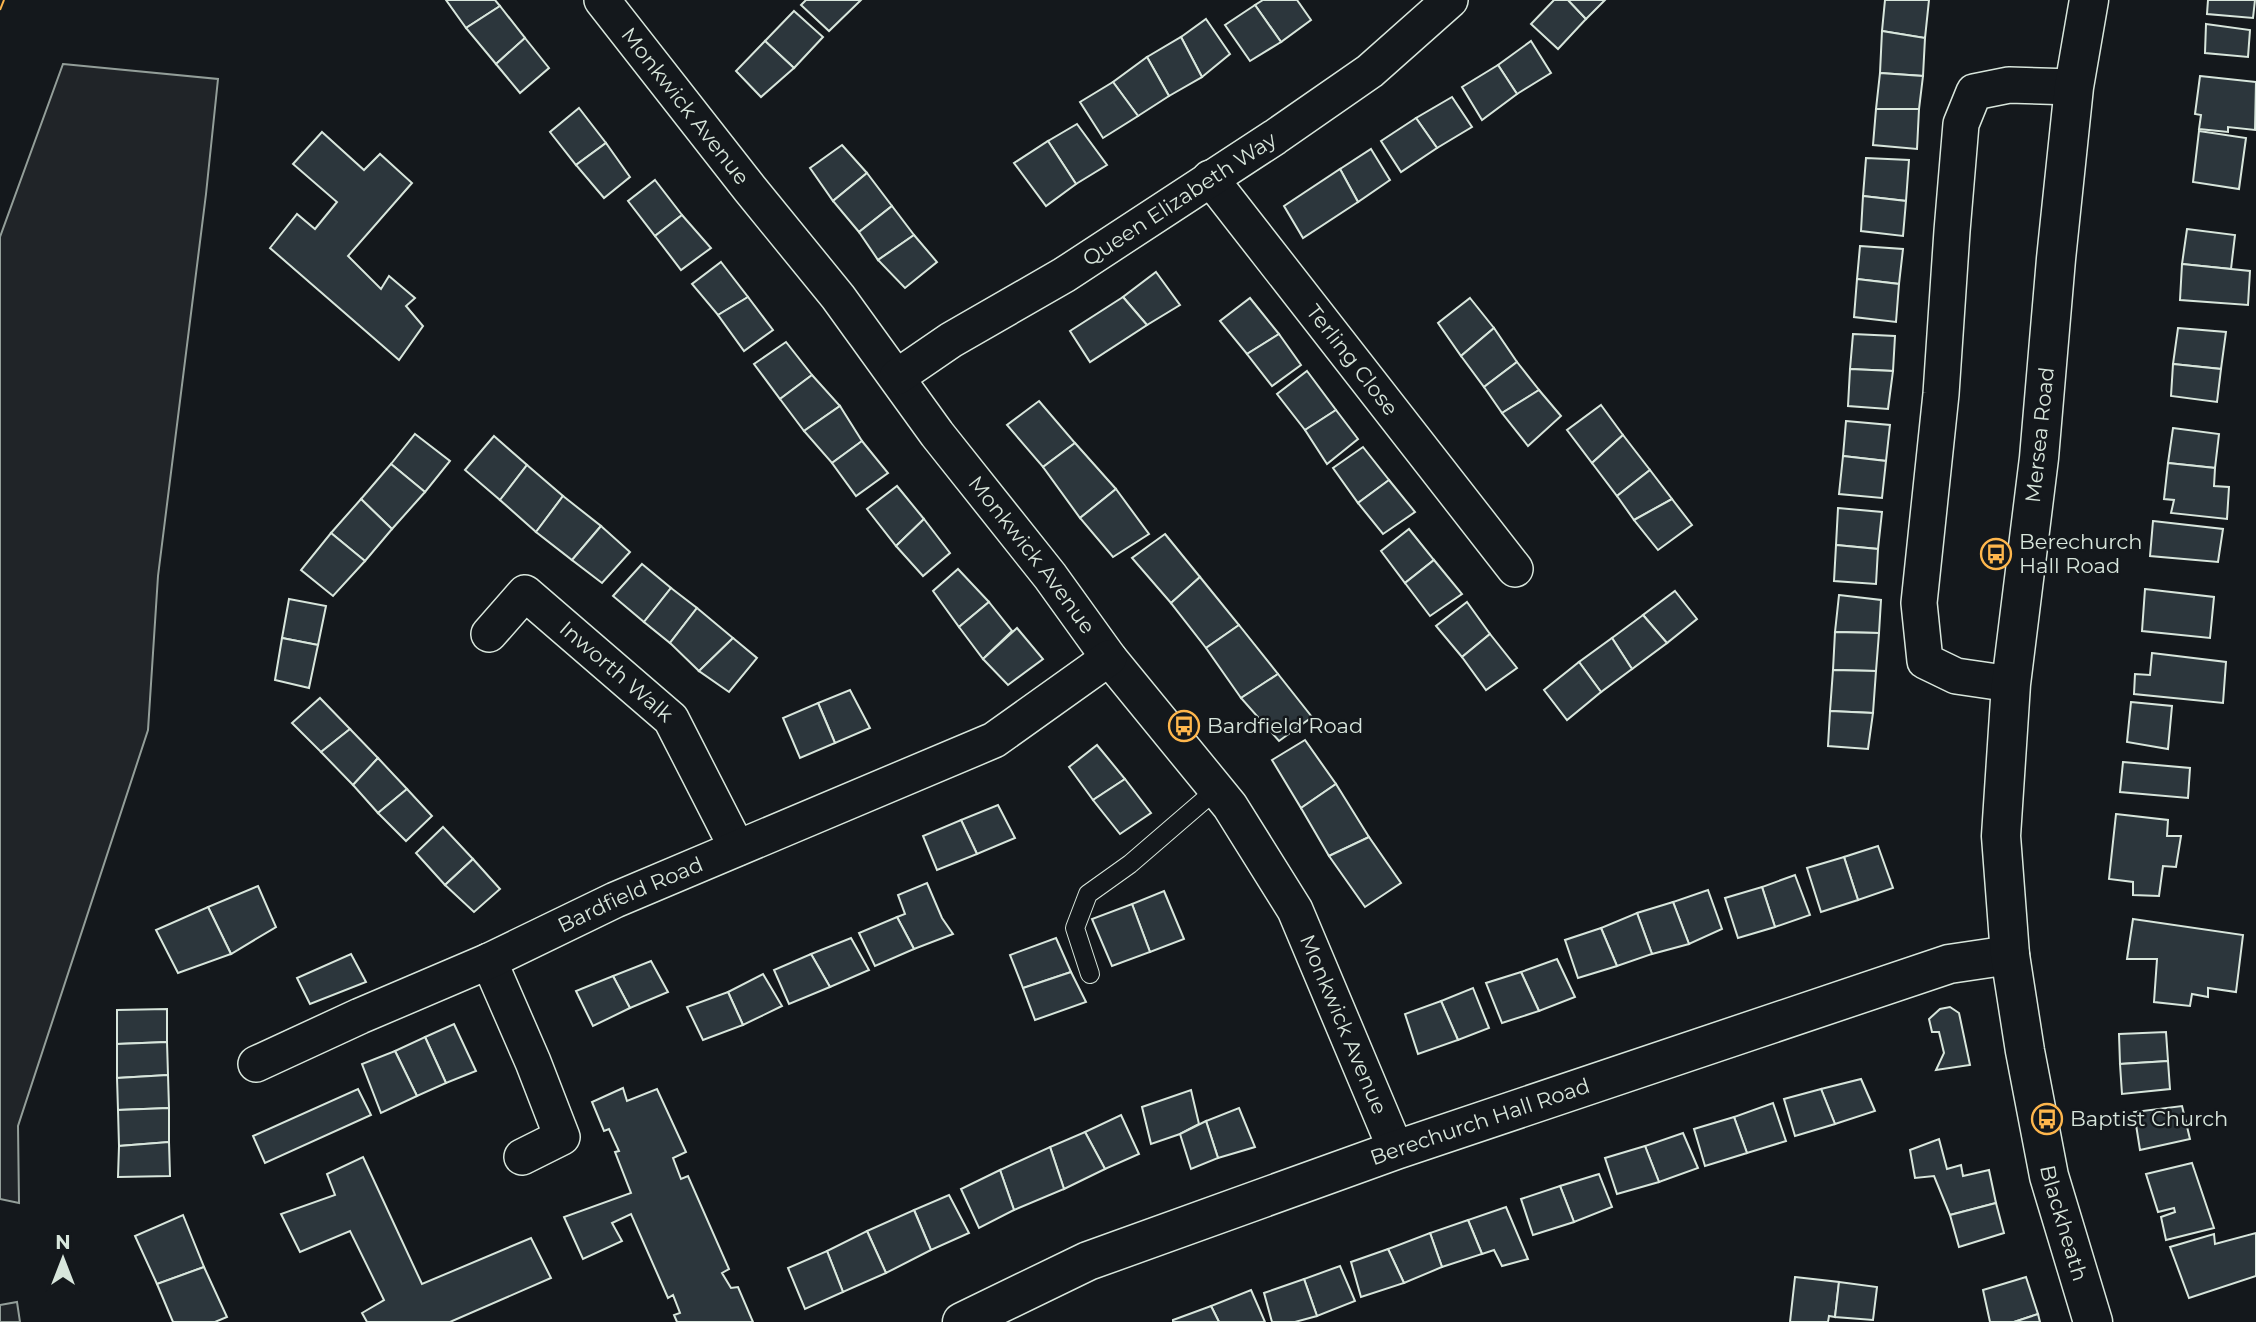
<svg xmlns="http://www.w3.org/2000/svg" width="2256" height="1322" font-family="Montserrat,sans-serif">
<rect width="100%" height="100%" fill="#14181c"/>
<g fill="#202428" stroke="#939e99" stroke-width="2">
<path d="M63,64L218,79L206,194L158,576L148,730L18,1126L19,1203L0,1199V237Z"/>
<path d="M17,1302L20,1322H0V1305Z"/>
</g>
<g fill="#2c363c" stroke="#d8e6dc" stroke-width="2">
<path d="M446,0H495L500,6L466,28Z"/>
<path d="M806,0H861L829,31L801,5Z"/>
<path d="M1263,0H1297L1311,20L1281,42L1255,5Z"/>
<path d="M1554,0H1568L1586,19L1558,49L1531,24Z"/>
<path d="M1568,0H1605L1586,19Z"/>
<path d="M1885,0H1929L1925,38L1882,31Z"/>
<path d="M2208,0H2255L2253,18L2207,14Z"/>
<path d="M1255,5L1281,42L1250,61L1225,25Z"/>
<path d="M500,6L525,38L496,64L466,28Z"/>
<path d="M794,11L823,37L794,68L765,41Z"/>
<path d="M1206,19L1230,54L1202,77L1181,37Z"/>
<path d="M2206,24L2250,30L2248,57L2205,53Z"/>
<path d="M1882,31L1925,38L1923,76L1880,73Z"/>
<path d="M1181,37L1202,77L1169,96L1147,57Z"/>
<path d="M525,38L549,68L520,93L496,64Z"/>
<path d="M765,41L794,68L761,97L736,71Z"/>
<path d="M1531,41L1551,73L1517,94L1498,65Z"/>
<path d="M1147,57L1169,96L1138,116L1113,82Z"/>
<path d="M1498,65L1517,94L1482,120L1462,87Z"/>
<path d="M1880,73L1923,76L1919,109H1876Z"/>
<path d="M2200,76L2256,82L2255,130L2228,127V132L2199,129L2201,115L2195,114Z"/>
<path d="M1113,82L1138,116L1103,138L1080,102Z"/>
<path d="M1452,97L1472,127L1437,148L1416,118Z"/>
<path d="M579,108L606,143L576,165L550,132Z"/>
<path d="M1876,109H1919L1917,149L1873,145Z"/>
<path d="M1416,118L1437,148L1401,172L1381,141Z"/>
<path d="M1077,124L1107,165L1076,184L1048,141Z"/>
<path d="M2199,131L2246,138L2239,189L2193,182Z"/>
<path d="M322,132L364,170L380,154L412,183L348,256L381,289L389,276L415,298L406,306L423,326L399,360L270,248L297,214L315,229L337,202L293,164Z"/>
<path d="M1048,141L1076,184L1046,206L1014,163Z"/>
<path d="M606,143L630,177L604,198L576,165Z"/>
<path d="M842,145L867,173L833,201L810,168Z"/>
<path d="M1371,149L1390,180L1358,202L1340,169Z"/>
<path d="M1866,158L1909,160L1906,201L1863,196Z"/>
<path d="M1340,169L1358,202L1303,238L1284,206Z"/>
<path d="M867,173L892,206L859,232L833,201Z"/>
<path d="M655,180L682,215L655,236L628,201Z"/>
<path d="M1863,196L1906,201L1903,236L1861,231Z"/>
<path d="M892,206L914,235L878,260L859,232Z"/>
<path d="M682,215L711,248L681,270L655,236Z"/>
<path d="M2187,229L2235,235L2231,269L2182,264Z"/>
<path d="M914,235L937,262L905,288L878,260Z"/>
<path d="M1860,246L1903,249L1899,284L1857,279Z"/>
<path d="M721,262L748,297L718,315L692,284Z"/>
<path d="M2182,264L2250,271L2248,305L2180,300Z"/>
<path d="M1156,272L1180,305L1147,325L1123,297Z"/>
<path d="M1857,279L1899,284L1896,322L1854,317Z"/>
<path d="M748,297L773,330L744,351L718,315Z"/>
<path d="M1123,297L1147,325L1090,362L1070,331Z"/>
<path d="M1250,298L1279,334L1247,354L1220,321Z"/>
<path d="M1470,298L1494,328L1461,356L1438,323Z"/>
<path d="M1494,328L1517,362L1484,387L1461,356Z"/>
<path d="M2178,328L2226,332L2221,369L2173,364Z"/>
<path d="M1279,334L1301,365L1272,386L1247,354Z"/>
<path d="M1853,334L1895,336L1893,371L1850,369Z"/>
<path d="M786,342L812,375L780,399L754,364Z"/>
<path d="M1517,362L1539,390L1502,413L1484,387Z"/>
<path d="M2173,364L2221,369L2217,402L2171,396Z"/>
<path d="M1850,369L1893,371L1888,409L1848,406Z"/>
<path d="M1307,371L1336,410L1305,430L1277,394Z"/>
<path d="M812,375L840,406L804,431L780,399Z"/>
<path d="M1539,390L1561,416L1528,446L1502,413Z"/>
<path d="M1039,401L1075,443L1043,467L1007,425Z"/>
<path d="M1601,405L1623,435L1592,463L1567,430Z"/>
<path d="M840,406L862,441L832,463L804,431Z"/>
<path d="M1336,410L1358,439L1327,464L1305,430Z"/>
<path d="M1846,421L1890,425L1886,461L1843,456Z"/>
<path d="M2173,428L2219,434L2215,468L2168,463Z"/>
<path d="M415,434L450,461L425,492L391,464Z"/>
<path d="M1623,435L1650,470L1617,496L1592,463Z"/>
<path d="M494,436L527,465L500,500L465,470Z"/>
<path d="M862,441L888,473L856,496L832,463Z"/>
<path d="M1075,443L1116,489L1080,518L1043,467Z"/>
<path d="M1363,447L1389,480L1358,503L1333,468Z"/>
<path d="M1843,456L1886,461L1882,498L1839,494Z"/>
<path d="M2168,463L2215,468L2214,486L2229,487L2227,519L2171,513L2174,500L2164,499Z"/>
<path d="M391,464L425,492L392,529L361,499Z"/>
<path d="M527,465L563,496L536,532L500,500Z"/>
<path d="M1650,470L1672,499L1634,520L1617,496Z"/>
<path d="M1389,480L1415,512L1383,534L1358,503Z"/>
<path d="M897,486L924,519L896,546L867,509Z"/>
<path d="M1116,489L1149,534L1113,557L1080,518Z"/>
<path d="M563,496L601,526L572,560L536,532Z"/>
<path d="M361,499L392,529L365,561L331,533Z"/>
<path d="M1672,499L1692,525L1658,550L1634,520Z"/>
<path d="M1838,508L1882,512L1878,549L1836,545Z"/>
<path d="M924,519L950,553L923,576L896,546Z"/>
<path d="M2153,521L2223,529L2218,562L2150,556Z"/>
<path d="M601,526L630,552L602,583L572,560Z"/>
<path d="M1409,529L1434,560L1405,583L1381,551Z"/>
<path d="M331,533L365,561L333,596L301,570Z"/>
<path d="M1165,534L1200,577L1171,603L1132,558Z"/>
<path d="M1836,545L1878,549L1876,584L1834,581Z"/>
<path d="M1434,560L1462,594L1430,616L1405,583Z"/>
<path d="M642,564L671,588L644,622L613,596Z"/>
<path d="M958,569L989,602L959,627L933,591Z"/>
<path d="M1200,577L1239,625L1206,648L1171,603Z"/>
<path d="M671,588L697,608L670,643L644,622Z"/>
<path d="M2145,589L2214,597L2210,638L2142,631Z"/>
<path d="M1675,591L1697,619L1667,643L1643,615Z"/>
<path d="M1839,595L1881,600L1879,633L1835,632Z"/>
<path d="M289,599L326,606L318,645L282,638Z"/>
<path d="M989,602L1012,631L983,659L959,627Z"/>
<path d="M1467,602L1490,634L1462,657L1436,626Z"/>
<path d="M697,608L733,638L699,671L670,643Z"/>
<path d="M1643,615L1667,643L1632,669L1612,638Z"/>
<path d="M1239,625L1278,674L1241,698L1206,648Z"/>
<path d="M1017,628L1043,659L1008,685L983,659Z"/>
<path d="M1835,632L1879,633L1876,671L1833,670Z"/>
<path d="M1490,634L1517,668L1486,690L1462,657Z"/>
<path d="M282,638L318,645L309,688L275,680Z"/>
<path d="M733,638L757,658L729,692L699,671Z"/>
<path d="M1612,638L1632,669L1601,692L1579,662Z"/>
<path d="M2152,653L2226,662L2223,703L2134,694L2135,674L2150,675Z"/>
<path d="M1579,662L1601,692L1567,720L1544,690Z"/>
<path d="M1833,670L1876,671L1873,713L1830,711Z"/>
<path d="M1278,674L1312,717L1279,741L1241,698Z"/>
<path d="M850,690L870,728L835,743L818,703Z"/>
<path d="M320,698L350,729L321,752L292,723Z"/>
<path d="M2131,702L2172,706L2168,749L2127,742Z"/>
<path d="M818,703L835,743L800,758L783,718Z"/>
<path d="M1830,711L1873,713L1868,749L1828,746Z"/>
<path d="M350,729L378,758L353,785L321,752Z"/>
<path d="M1305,740L1336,784L1301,808L1272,760Z"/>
<path d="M1097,745L1125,779L1093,800L1069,767Z"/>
<path d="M378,758L407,789L378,813L353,785Z"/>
<path d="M2123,762L2190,768L2188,798L2120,792Z"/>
<path d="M1125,779L1151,813L1120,834L1093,800Z"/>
<path d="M1336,784L1369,837L1329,856L1301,808Z"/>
<path d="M407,789L432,816L406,841L378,813Z"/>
<path d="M998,805L1015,838L977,854L961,820Z"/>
<path d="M2116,814L2168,820L2167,836H2181L2176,867L2163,866L2159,896L2133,895V882L2109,879Z"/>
<path d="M961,820L977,854L937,870L923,836Z"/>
<path d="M443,827L473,859L445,885L416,853Z"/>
<path d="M1369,837L1401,883L1365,907L1329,856Z"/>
<path d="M1878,846L1893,888L1858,900L1844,857Z"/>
<path d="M1844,857L1858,900L1821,912L1807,868Z"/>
<path d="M473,859L500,889L474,912L445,885Z"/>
<path d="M1795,875L1810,915L1775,927L1762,887Z"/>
<path d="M927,883L942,918L953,934L914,949L897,917L905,914L898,895Z"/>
<path d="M258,886L276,927L231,954L208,907Z"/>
<path d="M1762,887L1775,927L1738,938L1725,898Z"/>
<path d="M1708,890L1722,929L1689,944L1673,902Z"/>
<path d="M1164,891L1184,939L1150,952L1132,904Z"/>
<path d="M1673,902L1689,944L1652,954L1637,913Z"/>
<path d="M1132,904L1150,952L1112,966L1092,919Z"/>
<path d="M208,907L231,954L178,973L156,930Z"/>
<path d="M1637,913L1652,954L1617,966L1601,928Z"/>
<path d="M897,917L914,949L875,966L859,933Z"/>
<path d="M2133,919L2243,935L2236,992L2208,988V997L2192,994L2190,1006L2154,1002L2157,959H2127Z"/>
<path d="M1601,928L1617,966L1578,978L1565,940Z"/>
<path d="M851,938L869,970L830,987L811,954Z"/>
<path d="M1056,938L1071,972L1023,988L1010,955Z"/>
<path d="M351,954L366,982L310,1004L297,978Z"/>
<path d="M811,954L830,987L789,1004L774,970Z"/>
<path d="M1557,959L1575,997L1539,1011L1521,972Z"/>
<path d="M651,961L668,992L630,1008L613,976Z"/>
<path d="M1071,972L1086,1002L1035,1020L1023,988Z"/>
<path d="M1521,972L1539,1011L1502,1023L1486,983Z"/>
<path d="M763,974L782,1006L743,1025L728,992Z"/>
<path d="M613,976L630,1008L593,1026L576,991Z"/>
<path d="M1473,988L1489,1028L1458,1040L1441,1001Z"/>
<path d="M728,992L743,1025L703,1040L687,1007Z"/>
<path d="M1441,1001L1458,1040L1418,1054L1405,1014Z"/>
<path d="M1950,1007L1959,1013L1970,1065L1936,1070L1944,1053L1939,1032H1932L1929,1019L1940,1009Z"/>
<path d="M167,1009V1042L117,1044V1010Z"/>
<path d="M454,1024L476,1071L446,1083L425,1037Z"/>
<path d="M2166,1032L2168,1061L2120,1064L2119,1034Z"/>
<path d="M425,1037L446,1083L417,1096L395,1051Z"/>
<path d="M167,1042L168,1075L117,1078V1044Z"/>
<path d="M395,1051L417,1096L381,1113L362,1064Z"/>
<path d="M2168,1061L2170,1089L2122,1094L2120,1064Z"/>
<path d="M168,1075L169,1108L118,1110L117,1078Z"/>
<path d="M1861,1079L1875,1111L1835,1124L1821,1089Z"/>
<path d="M623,1088L627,1101L657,1089L686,1152L673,1158L681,1179L688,1176L729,1269L722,1273L731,1288L738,1287L753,1322H677L674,1315L680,1313L673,1295L668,1298L631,1214L612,1223L622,1241L583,1259L564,1217L631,1193L615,1152L619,1151L609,1129L604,1131L592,1102Z"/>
<path d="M358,1089L371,1115L265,1163L253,1136Z"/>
<path d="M1821,1089L1835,1124L1795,1136L1784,1099Z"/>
<path d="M1191,1090L1199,1124L1180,1134L1151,1144L1142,1107Z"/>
<path d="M1773,1103L1786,1141L1747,1153L1734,1117Z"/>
<path d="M2182,1106L2190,1139L2140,1150L2134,1112Z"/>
<path d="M169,1108V1142L119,1146L118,1110Z"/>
<path d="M1239,1108L1255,1147L1218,1158L1206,1121Z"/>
<path d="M1121,1115L1139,1154L1105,1169L1085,1132Z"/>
<path d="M1734,1117L1747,1153L1705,1166L1694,1129Z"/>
<path d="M1206,1121L1218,1158L1191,1169L1180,1134Z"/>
<path d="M1085,1132L1105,1169L1064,1189L1050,1147Z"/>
<path d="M1683,1133L1698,1168L1659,1182L1645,1146Z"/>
<path d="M1939,1139L1947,1169L1961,1165L1963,1176L1989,1170L1996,1203L1950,1215L1934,1176L1915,1178L1910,1150Z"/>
<path d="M169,1142L170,1176L118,1177L119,1146Z"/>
<path d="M1645,1146L1659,1182L1617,1194L1605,1158Z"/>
<path d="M1050,1147L1064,1189L1014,1210L1000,1170Z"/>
<path d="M363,1157L422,1284L531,1238L551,1278L450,1322H367L362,1313L384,1300L350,1231L300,1252L281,1214L335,1195L327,1174Z"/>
<path d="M2192,1163L2214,1228L2166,1240L2161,1217L2175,1212L2174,1208L2158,1212L2146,1174Z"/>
<path d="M1000,1170L1014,1210L979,1228L961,1189Z"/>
<path d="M1599,1174L1612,1207L1574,1222L1560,1186Z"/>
<path d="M1560,1186L1574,1222L1533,1235L1521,1199Z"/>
<path d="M949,1195L969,1233L931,1250L914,1210Z"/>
<path d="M1996,1203L2004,1233L1959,1247L1950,1215Z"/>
<path d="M1506,1207L1528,1259L1502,1266L1494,1250L1482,1254L1468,1220Z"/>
<path d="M914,1210L931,1250L886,1273L867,1231Z"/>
<path d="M183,1215L204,1267L157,1284L135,1236Z"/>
<path d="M1468,1220L1482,1254L1442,1267L1430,1233Z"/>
<path d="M867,1231L886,1273L843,1292L827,1251Z"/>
<path d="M1430,1233L1442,1267L1404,1283L1388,1249Z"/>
<path d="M2256,1233V1276L2189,1298L2170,1247L2214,1234L2215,1244Z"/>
<path d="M1388,1249L1404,1283L1361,1297L1351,1262Z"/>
<path d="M827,1251L843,1292L805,1309L788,1268Z"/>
<path d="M1340,1266L1355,1301L1317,1316L1304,1279Z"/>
<path d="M204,1267L227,1317L215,1322H173L157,1284Z"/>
<path d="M1795,1277L1839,1282L1835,1317L1829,1316L1828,1322H1790Z"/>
<path d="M2026,1277L2038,1314L2014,1322H1990L1983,1290Z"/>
<path d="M1304,1279L1317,1316L1295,1322H1272L1264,1293Z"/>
<path d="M1839,1282L1877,1287L1873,1320L1835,1317Z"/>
<path d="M1251,1290L1265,1322H1219L1211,1306Z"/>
<path d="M1211,1306L1219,1322H1173V1320Z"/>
<path d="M2038,1314L2040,1322H2014Z"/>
</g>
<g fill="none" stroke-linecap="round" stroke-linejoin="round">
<g stroke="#d8e6dc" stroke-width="20">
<path id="service" d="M1090,974L1075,928L1088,894L1130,864L1217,789"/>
</g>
<g stroke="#d8e6dc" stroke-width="38">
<g id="minor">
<path id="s1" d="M602,0L750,189L838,297L937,434L1050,576L1109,658L1230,806L1295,910L1396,1150"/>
<path id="s2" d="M1210,178L1515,569"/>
<path id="s3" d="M897,377L951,340L1064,275L1275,137L1370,71L1450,0"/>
<path id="s4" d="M489,634L525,593L671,719L737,848"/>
<path d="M2011,684L1956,676L1925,661L1919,603L1941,394L1952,231L1961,124L1974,92L2009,85L2074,87"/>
<path d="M489,961L533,1062L562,1137L522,1157"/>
<path id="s5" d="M256,1064L360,1016L489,961L615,900L994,740L1109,658"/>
</g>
</g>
<g stroke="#d8e6dc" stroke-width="41">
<g id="tertiary">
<path id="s6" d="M962,1322L1088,1261L1396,1150L1949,964L2010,955"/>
</g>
</g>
<g stroke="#d8e6dc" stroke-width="41">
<g id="secondary">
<path id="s7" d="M2089,0L2074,87L2056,259L2039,458L2011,684L2001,836L2010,955L2025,1051L2049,1176L2093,1322"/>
</g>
</g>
<use href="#service" stroke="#14181c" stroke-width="18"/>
<use href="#minor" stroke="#14181c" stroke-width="35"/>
<use href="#tertiary" stroke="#14181c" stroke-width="38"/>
<use href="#secondary" stroke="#14181c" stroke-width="38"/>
<path stroke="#ffb74d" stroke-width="2" stroke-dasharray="24 5 3.5 5" stroke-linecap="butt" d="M0,10L4,0"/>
</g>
<defs>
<g id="bus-ring" transform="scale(1.575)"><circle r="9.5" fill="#14181c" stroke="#ffb74d" stroke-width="1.5"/><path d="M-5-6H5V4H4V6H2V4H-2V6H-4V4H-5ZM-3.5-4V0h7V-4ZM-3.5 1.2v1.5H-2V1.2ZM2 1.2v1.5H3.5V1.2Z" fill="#ffb74d"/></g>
</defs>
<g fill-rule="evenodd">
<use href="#bus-ring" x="1996" y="554"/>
<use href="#bus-ring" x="1184" y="726"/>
<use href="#bus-ring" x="2047" y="1119"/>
</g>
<g text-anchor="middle" stroke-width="5" stroke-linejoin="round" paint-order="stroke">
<g font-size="21" fill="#d8e6dc" stroke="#14181c">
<text dy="7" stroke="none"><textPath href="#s1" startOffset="135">Monkwick Avenue</textPath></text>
<text dy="7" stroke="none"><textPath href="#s3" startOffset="334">Queen Elizabeth Way</textPath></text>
<text dy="7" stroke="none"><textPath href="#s2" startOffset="231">Terling Close</textPath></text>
<text transform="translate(2040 435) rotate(-84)" y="7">Mersea Road</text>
<text dy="7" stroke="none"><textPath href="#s1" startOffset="702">Monkwick Avenue</textPath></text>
<text dy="7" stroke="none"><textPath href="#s4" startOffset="175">Inworth Walk</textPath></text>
<text dy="7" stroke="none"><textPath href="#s5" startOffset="411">Bardfield Road</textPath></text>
<text dy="7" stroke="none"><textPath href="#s1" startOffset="1269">Monkwick Avenue</textPath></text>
<text dy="7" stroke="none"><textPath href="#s6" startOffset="556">Berechurch Hall Road</textPath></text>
<text dy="7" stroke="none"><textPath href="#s7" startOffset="1234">Blackheath</textPath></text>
</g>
<g font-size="21" fill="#d8e6dc" stroke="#14181c" text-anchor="start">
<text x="2019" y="549">Berechurch<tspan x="2019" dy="24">Hall Road</tspan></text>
<text x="1207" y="733">Bardfield Road</text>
<text x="2070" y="1126">Baptist Church</text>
</g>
</g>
<g transform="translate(63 1259)" stroke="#14181c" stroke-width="5" paint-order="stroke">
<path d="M0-5L12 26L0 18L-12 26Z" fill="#d8e6dc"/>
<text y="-10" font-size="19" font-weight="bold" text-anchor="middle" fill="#d8e6dc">N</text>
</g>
</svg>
